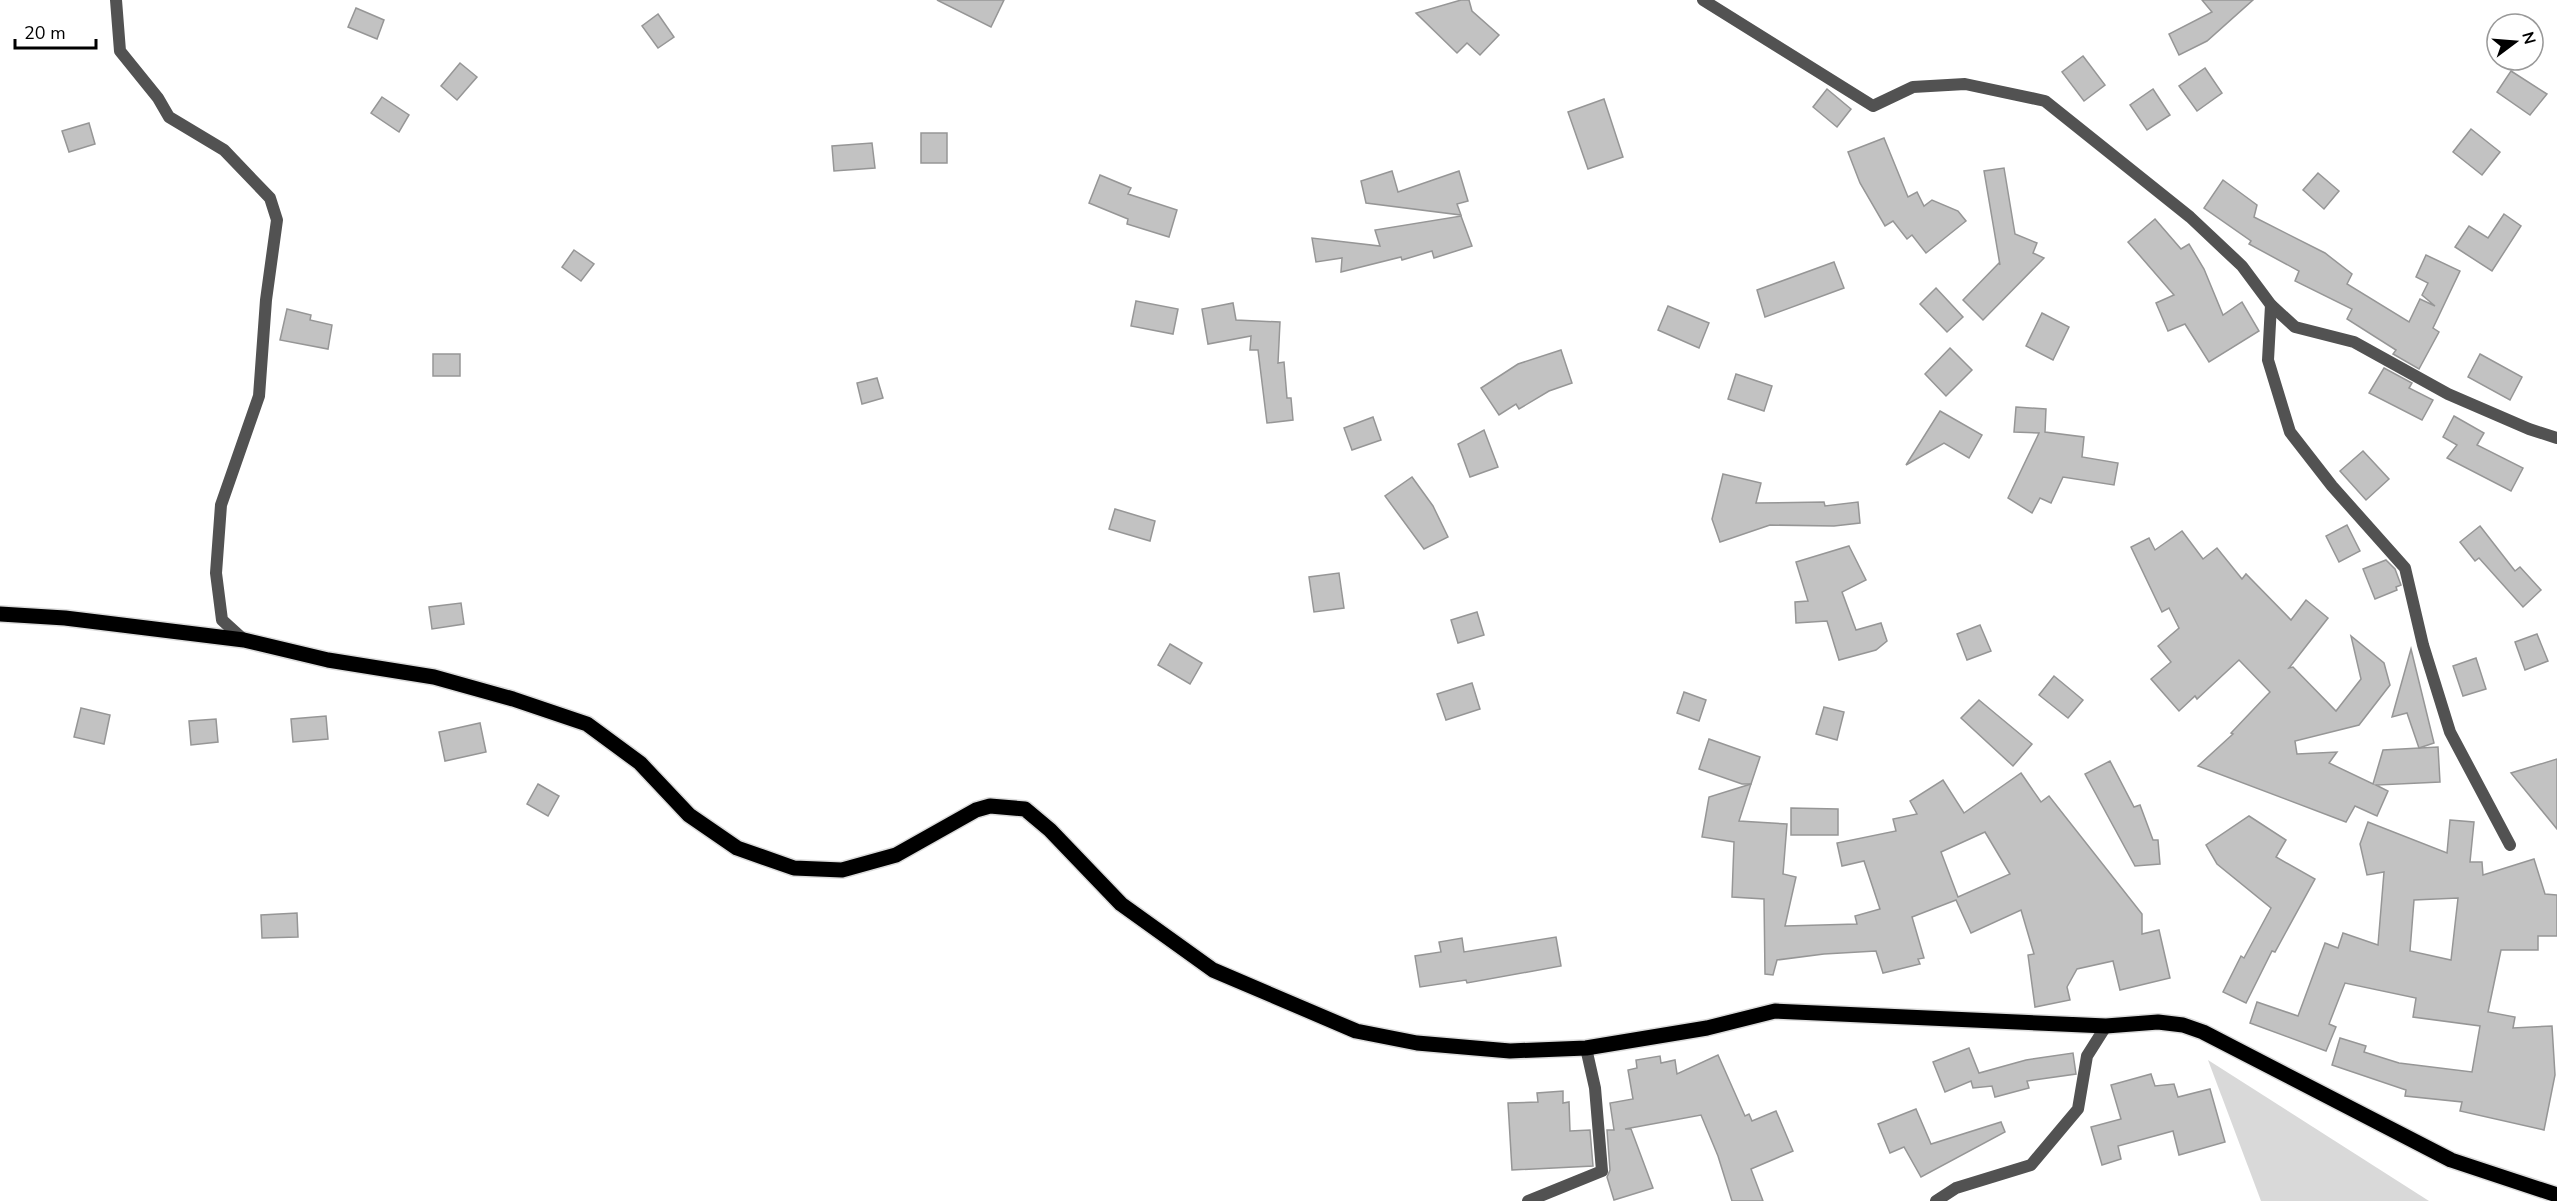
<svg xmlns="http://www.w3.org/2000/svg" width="2557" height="1201" font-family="'Nunito Sans',sans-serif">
<rect width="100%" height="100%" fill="#fff"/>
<path fill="#d9d9d9" d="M2208,1060L2429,1201H2261Z"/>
<g fill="#c2c2c2" stroke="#969696" stroke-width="1.5" fill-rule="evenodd">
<path d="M937,0H1004L991,27Z"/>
<path d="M1461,0H1469L1472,11L1499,35L1480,55L1467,43L1457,53L1416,13Z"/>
<path d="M2202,0H2253L2207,41L2179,55L2169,34L2212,12Z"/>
<path d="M356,8L384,20L377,39L348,27Z"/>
<path d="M658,14L674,37L658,48L642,26Z"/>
<path d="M2083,56L2105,85L2084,101L2062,72Z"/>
<path d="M460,63L477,77L457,100L441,86Z"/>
<path d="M2205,68L2222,93L2197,111L2179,86Z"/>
<path d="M2511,71L2547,94L2530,115L2497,92Z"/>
<path d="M1827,89L1851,109L1837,127L1813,107Z"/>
<path d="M2153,89L2170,115L2147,130L2130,105Z"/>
<path d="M382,97L409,115L399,132L371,113Z"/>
<path d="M1604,99L1623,157L1588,169L1568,112Z"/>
<path d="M89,123L95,144L69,152L62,131Z"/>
<path d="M2471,129L2500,152L2482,175L2453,152Z"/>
<rect x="921" y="133" width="26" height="30"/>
<path d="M1884,138L1908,197L1917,192L1924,206L1932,200L1958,211L1966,221L1926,253L1912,235L1907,239L1893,221L1885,226L1860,183L1848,152Z"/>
<path d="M872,143L875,168L834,171L832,146Z"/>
<path d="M2004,168L2015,234L2037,243L2033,253L2044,258L1983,320L1963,300L1999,263L2000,265L1984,171Z"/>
<path d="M1392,171L1398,192L1459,171L1468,201L1457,204L1461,215L1366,203L1361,181Z"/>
<path d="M2318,173L2339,191L2324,209L2303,190Z"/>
<path d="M1100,175L1131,188L1128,194L1177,210L1169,237L1127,224L1128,219L1089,203Z"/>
<path d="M2223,180L2257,205L2254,217L2325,253L2352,274L2347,284L2409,322L2420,299L2435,306L2422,295L2428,283L2416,277L2426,255L2460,271L2433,328L2439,332L2419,369L2393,354L2396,350L2347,319L2352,309L2295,281L2299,271L2249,244L2251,241L2204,208Z"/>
<path d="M2504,214L2521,226L2492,271L2455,247L2469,226L2488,238Z"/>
<path d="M1461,216L1472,246L1434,258L1432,251L1402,260L1401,257L1341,272L1342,258L1316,262L1312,238L1380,246L1375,230Z"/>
<path d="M2155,219L2181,249L2189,244L2204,269L2223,315L2242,302L2259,331L2209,362L2185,324L2168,331L2156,303L2174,295L2128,242Z"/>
<path d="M574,250L594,264L581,281L562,267Z"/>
<path d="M1834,262L1844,288L1765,317L1757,290Z"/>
<path d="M1936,288L1963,317L1947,332L1920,304Z"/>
<path d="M1136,301L1178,309L1173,334L1131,326Z"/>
<path d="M1233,303L1236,320L1280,322L1278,363L1284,362L1287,398H1291L1293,420L1267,423L1258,350H1250L1251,336L1208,344L1202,309Z"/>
<path d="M1668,306L1709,323L1699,348L1658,330Z"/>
<path d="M287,309L311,315L310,320L332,325L328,349L280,340Z"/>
<path d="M2042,313L2069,327L2053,360L2026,346Z"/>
<path d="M1950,348L1972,370L1946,396L1925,374Z"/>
<path d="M1561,350L1572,383L1549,391L1519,409L1516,404L1499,415L1481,388L1518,364Z"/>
<rect x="433" y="354" width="27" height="22"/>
<path d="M2480,354L2522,377L2510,400L2468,377Z"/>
<path d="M2384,368L2412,383L2409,388L2433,400L2422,420L2369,393Z"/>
<path d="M1736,374L1772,386L1764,411L1728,399Z"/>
<path d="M877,378L883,398L862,404L857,383Z"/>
<path d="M2016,407L2046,409L2045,432L2084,437L2082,457L2118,463L2114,485L2063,477L2051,503L2040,498L2032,513L2008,498L2039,433L2014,432Z"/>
<path d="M1940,411L1982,435L1969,458L1944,443L1906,465Z"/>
<path d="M2454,416L2484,433L2477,445L2523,468L2511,491L2447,458L2457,445L2443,437Z"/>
<path d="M1373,417L1381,440L1352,450L1344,428Z"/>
<path d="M1484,430L1498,467L1470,477L1458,444Z"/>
<path d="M2363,451L2389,479L2366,500L2340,471Z"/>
<path d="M1723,474L1761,483L1756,503L1824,502L1825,506L1858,502L1860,523L1834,526L1770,525L1720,542L1712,519Z"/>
<path d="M1412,477L1433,506L1448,537L1424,549L1385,496Z"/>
<path d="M1115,509L1155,521L1150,541L1109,529Z"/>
<path d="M2347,525L2360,551L2339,562L2326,536Z"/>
<path d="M2480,526L2515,571L2520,567L2541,590L2523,607L2479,558L2475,561L2460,542Z"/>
<path d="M2182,531L2203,559L2217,548L2242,579L2246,574L2291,620L2306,600L2328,618L2289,668L2293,667L2336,711L2361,679L2351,636L2384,663L2390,685L2359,725L2295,741L2297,754L2337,752L2329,763L2373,784L2383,750L2438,747L2440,782L2376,785L2388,791L2377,816L2355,806L2346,822L2198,766L2233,734L2231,733L2270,692L2239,660L2197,699L2195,696L2179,711L2151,679L2171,662L2158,646L2179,628L2169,608L2162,612L2131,547L2149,538L2155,550Z"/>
<path d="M1849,546L1866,580L1842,592L1856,630L1881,623L1887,641L1876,650L1839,660L1827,621L1796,623L1795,602L1808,601L1796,562Z"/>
<path d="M2386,560L2395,569L2401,585L2396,587L2397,590L2375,599L2363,569Z"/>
<path d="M1339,573L1344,608L1314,612L1309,577Z"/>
<path d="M461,603L464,624L432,629L429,607Z"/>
<path d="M1477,612L1484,635L1458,643L1451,620Z"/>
<path d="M1980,625L1991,651L1967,660L1957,634Z"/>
<path d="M2537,634L2548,661L2525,670L2515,642Z"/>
<path d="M1170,644L1202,663L1190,684L1158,665Z"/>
<path d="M2411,649L2434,743L2419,748L2407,713L2392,717Z"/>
<path d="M2476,658L2486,689L2463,696L2453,666Z"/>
<path d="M2054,676L2083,700L2068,718L2039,695Z"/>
<path d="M1472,683L1480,709L1446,720L1437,694Z"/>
<path d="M1684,692L1706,700L1699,721L1677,713Z"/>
<path d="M1979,700L2032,744L2013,766L1961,718Z"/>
<path d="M1824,707L1844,712L1837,740L1816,734Z"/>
<path d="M81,708L110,715L104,744L74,737Z"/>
<path d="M326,716L328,739L293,742L291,719Z"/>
<path d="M216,719L218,742L191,745L189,721Z"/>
<path d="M480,723L486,752L445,761L439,732Z"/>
<path d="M1709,739L1760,757L1751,784H1742L1699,769Z"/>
<path d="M2557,759V829L2511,773Z"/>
<path d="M2110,761L2134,807L2140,805L2153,840H2158L2160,864L2135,866L2085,774Z"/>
<path d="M2021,773L2041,802L2049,796L2142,914V934L2159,930L2170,978L2120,990L2113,961L2077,969L2067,987L2070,1000L2035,1007L2028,955L2034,954L2021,910L1971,933L1956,900L1912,917L1924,958L1918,959L1920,964L1883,973L1876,951L1824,954L1777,960L1773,975L1765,974L1764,899L1732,897L1734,842L1702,837L1709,797L1751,784L1739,821L1787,824L1783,874L1796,877L1785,926L1857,924L1855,916L1880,909L1864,861L1842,866L1837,843L1896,831L1893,819L1917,814L1910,801L1943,780L1964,813ZM1985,832L2010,874L1958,897L1941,852Z"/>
<path d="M538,784L559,796L548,816L527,804Z"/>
<path d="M1791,808L1838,809V835H1791Z"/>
<path d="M2249,816L2286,840L2276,857L2315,879L2275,952L2272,951L2246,1003L2223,992L2241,956L2244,958L2271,908L2217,864L2206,845Z"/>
<path d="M2450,820L2474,822L2470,862H2482L2483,875L2534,859L2545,894L2557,895V936H2538V950H2501L2488,1012L2515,1017L2513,1028L2552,1026L2555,1075L2544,1130L2460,1111L2462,1102L2405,1096L2406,1090L2332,1065L2340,1038L2366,1046L2364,1052L2399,1063L2472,1072L2480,1026L2413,1017L2416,998L2345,983L2329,1024L2336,1027L2326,1051L2250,1023L2257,1002L2298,1016L2325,943L2338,948L2343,933L2378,945L2384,872L2367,875L2360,844L2368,822L2447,853ZM2458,898L2451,960L2410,951L2414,900Z"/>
<path d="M297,913L298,937L262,938L261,915Z"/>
<path d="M1556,937L1561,966L1467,983L1466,980L1420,987L1415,956L1441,952L1439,942L1462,938L1464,952Z"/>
<path d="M1969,1048L1979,1073L2026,1060L2073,1053L2076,1074L2027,1081L2029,1088L1995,1097L1992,1086L1973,1088L1971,1081L1945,1092L1933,1062Z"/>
<path d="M1718,1055L1745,1116L1749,1114L1752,1121L1776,1111L1793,1151L1751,1169L1763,1201H1732L1718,1156L1701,1115L1625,1129H1631L1653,1188L1614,1200L1607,1177L1610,1170L1607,1130H1614L1610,1103L1633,1099L1628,1070L1637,1068L1636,1060L1660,1056L1661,1063L1675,1060L1677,1074Z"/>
<path d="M2151,1074L2155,1086L2174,1084L2178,1097L2210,1089L2225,1142L2179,1155L2173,1131L2118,1146L2121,1159L2102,1165L2091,1127L2121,1119L2111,1085Z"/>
<path d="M1563,1091V1103L1569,1102L1570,1131L1590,1130L1593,1166L1512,1170L1508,1103L1538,1102L1537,1093Z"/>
<path d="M1916,1109L1931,1144L2001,1122L2005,1132L1921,1177L1904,1147L1890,1153L1878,1124Z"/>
</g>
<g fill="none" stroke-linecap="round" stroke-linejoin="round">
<g stroke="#dbdbdb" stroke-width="18">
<path id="primary" d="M0,614L65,618L244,640L328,660L434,677L513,699L587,724L640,763L689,815L737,848L794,868L842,870L896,855L976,810L990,806L1025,809L1050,830L1121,904L1213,970L1356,1031L1417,1043L1510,1051L1586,1048L1707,1028L1775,1011L2106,1026L2158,1022L2183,1025L2203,1032L2451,1160L2557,1195"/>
</g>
<g stroke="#525252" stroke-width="12">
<path d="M116,0L120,51L158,98L169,117L224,150L270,198L277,220L266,300L259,396L221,505L216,573L222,620L244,640"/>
<path d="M1703,0L1873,106L1913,87L1965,84L2045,101L2190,217L2242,266L2271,305L2295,327L2354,342L2448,394L2529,429L2557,438"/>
<path d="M2271,305L2268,360L2290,432L2332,486L2405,568L2423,645L2450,732L2510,845"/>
<path d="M1528,1201L1602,1171L1595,1088L1586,1048"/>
<path d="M1936,1201L1956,1188L2031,1165L2078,1109L2087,1056L2106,1026"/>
</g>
<use href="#primary" stroke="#000" stroke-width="15"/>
</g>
<g transform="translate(2515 42) rotate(74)"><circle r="28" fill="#ffffff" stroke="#999999" stroke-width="1.5"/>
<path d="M0-4.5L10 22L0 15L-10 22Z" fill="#000000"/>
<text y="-9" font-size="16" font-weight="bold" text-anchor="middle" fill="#000000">N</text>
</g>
<path d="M15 39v9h81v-9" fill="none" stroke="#000000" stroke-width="3"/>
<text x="24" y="39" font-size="18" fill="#000000" stroke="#ffffff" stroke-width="4.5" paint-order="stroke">20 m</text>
</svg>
